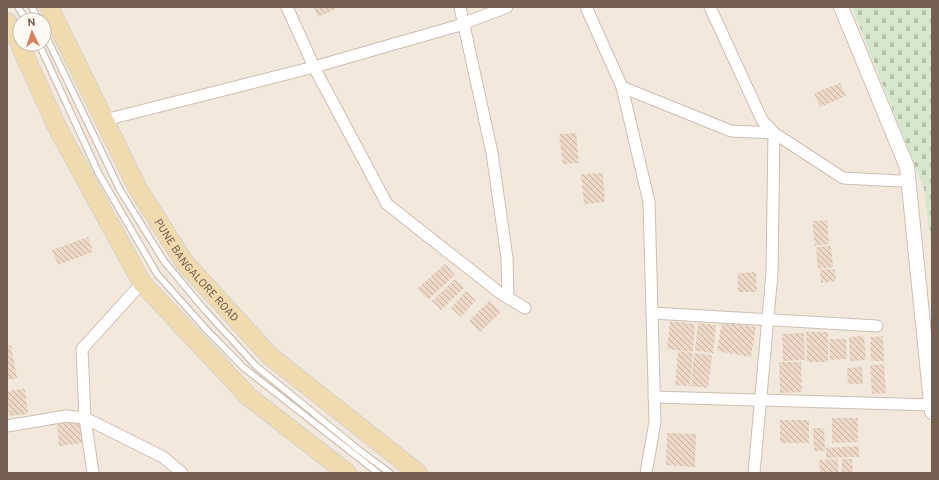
<svg xmlns="http://www.w3.org/2000/svg" width="939" height="480" font-family="Overpass,sans-serif">
<defs>
<pattern id="cemetery-stones" width="16" height="16" patternUnits="userSpaceOnUse"><rect width="16" height="16" fill="#d6e7cd"/><path d="M2 7V4a2 2 0 0 1 4 0v3zM10 15v-3a2 2 0 0 1 4 0v3z" fill="#b2bfa9"/></pattern>
<pattern id="building-back-hatch" width="6" height="6" patternUnits="userSpaceOnUse"><rect width="6" height="6" fill="#edd8c8"/><path d="M-1 5l2 2M0 0l6 6M5-1l2 2" fill="none" stroke="#c5b3a5"/></pattern>
</defs>
<rect width="100%" height="100%" fill="#fbf6ed"/>
<path fill="#f2e9dc" fill-rule="evenodd" d="M7,7H932V473H7ZM20,20H44V44H20Z"/>
<path fill="url(#cemetery-stones)" d="M852,7H932V253L924,188Z"/>
<g fill="url(#building-back-hatch)">
<path d="M314,7H337V8L318,17Z"/>
<path d="M840,83L846,96L820,107L814,93Z"/>
<path d="M576,133L579,163L563,164L559,134Z"/>
<path d="M603,173L605,202L584,204L581,174Z"/>
<path d="M827,220L829,244L815,246L812,221Z"/>
<path d="M88,237L93,252L58,265L52,250Z"/>
<path d="M831,246L833,267L818,269L816,247Z"/>
<path d="M445,264L455,275L428,300L417,289Z"/>
<path d="M835,269L836,281L821,283L820,270Z"/>
<path d="M756,272L757,292H738V273Z"/>
<path d="M455,279L464,288L441,310L432,301Z"/>
<path d="M466,291L476,300L461,317L451,308Z"/>
<path d="M490,300L501,312L480,332L469,321Z"/>
<path d="M670,321L695,324L693,352L667,349Z"/>
<path d="M722,322L756,327L751,357L717,351Z"/>
<path d="M698,323L716,325L713,353L695,351Z"/>
<path d="M806,332H828V362H807Z"/>
<path d="M804,333L805,360L783,361L782,334Z"/>
<path d="M864,336L866,360L850,361L849,337Z"/>
<path d="M883,336L884,361H871L870,337Z"/>
<path d="M829,339H846L847,359L830,360Z"/>
<path d="M11,345L17,378L7,380V346Z"/>
<path d="M678,351L693,353L690,386L675,385Z"/>
<path d="M694,353L712,355L708,388L691,386Z"/>
<path d="M779,362H801L802,392L780,393Z"/>
<path d="M884,364L886,393L872,394L870,365Z"/>
<path d="M862,367L863,384H848L847,368Z"/>
<path d="M25,389L28,414L9,416L7,391Z"/>
<path d="M832,418H858V442L832,443Z"/>
<rect x="780" y="420" width="29" height="23"/>
<path d="M80,421L83,443L59,446L57,424Z"/>
<path d="M813,428H824L825,451H814Z"/>
<path d="M667,433L696,434L695,467L666,465Z"/>
<path d="M859,446V457L826,458V448Z"/>
<path d="M838,459V473H820L819,460Z"/>
<path d="M842,459H852L853,473H842Z"/>
</g>
<g fill="none" stroke-linecap="round" stroke-linejoin="round">
<g stroke="#ccbfb4" stroke-width="8">
<g id="service">
<path d="M18,7L26,20"/>
<path d="M32,7L38,20"/>
<path d="M44,32L120,190L164,261L203,308L256,366L359,450L390,473"/>
<path d="M39,44L99,174L157,274L205,328L243,367L378,473"/>
</g>
</g>
<g stroke="#ccbfb4" stroke-width="13">
<g id="minor">
<path d="M287,7L314,67L387,204L500,293L525,308"/>
<path d="M460,7L492,153L507,258L508,298"/>
<path d="M586,7L622,87L731,131L774,133L772,273L754,473"/>
<path d="M710,7L762,120L774,133L843,178L899,181L908,179"/>
<path d="M622,87L649,202L655,422L646,473"/>
<path d="M105,120L314,67L457,26L507,7"/>
<path d="M652,313L877,326"/>
<path d="M654,397L931,405"/>
<path d="M7,426L66,416L85,418L163,457L182,473"/>
<path d="M93,473L85,418L82,349L142,283"/>
</g>
</g>
<g stroke="#ccbfb4" stroke-width="16">
<path id="tertiary" d="M841,7L907,167L932,412"/>
</g>
<g stroke="#d8d2cf" stroke-width="20">
<g id="primary">
<path id="s1" d="M49,7L138,189L185,263L270,356L418,473"/>
<path d="M7,22L16,36L57,127L142,283L249,397L347,473"/>
</g>
</g>
<use href="#service" stroke="#fff" stroke-width="5.5"/>
<use href="#minor" stroke="#fff" stroke-width="11"/>
<use href="#tertiary" stroke="#fff" stroke-width="14"/>
<use href="#primary" stroke="#f0dbaf" stroke-width="18"/>
</g>
<g text-anchor="middle" stroke-width="3.5" stroke-linejoin="round" paint-order="stroke">
<g font-size="11" fill="#746052" stroke="#fdfaf4">
<text dy="4" stroke="none"><textPath href="#s1" startOffset="303">PUNE BANGALORE ROAD</textPath></text>
</g>
</g>
<rect width="939" height="480" fill="none" stroke="#746052" stroke-width="16"/>
<g transform="translate(32 32) rotate(356)"><circle r="19" fill="#fdfaf4" stroke="#c6bcb3"/>
<path d="M0-3L7 15L0 10L-7 15Z" fill="#d58162"/>
<text y="-6" font-size="11" font-weight="bold" text-anchor="middle" fill="#746052">N</text>
</g>
</svg>
